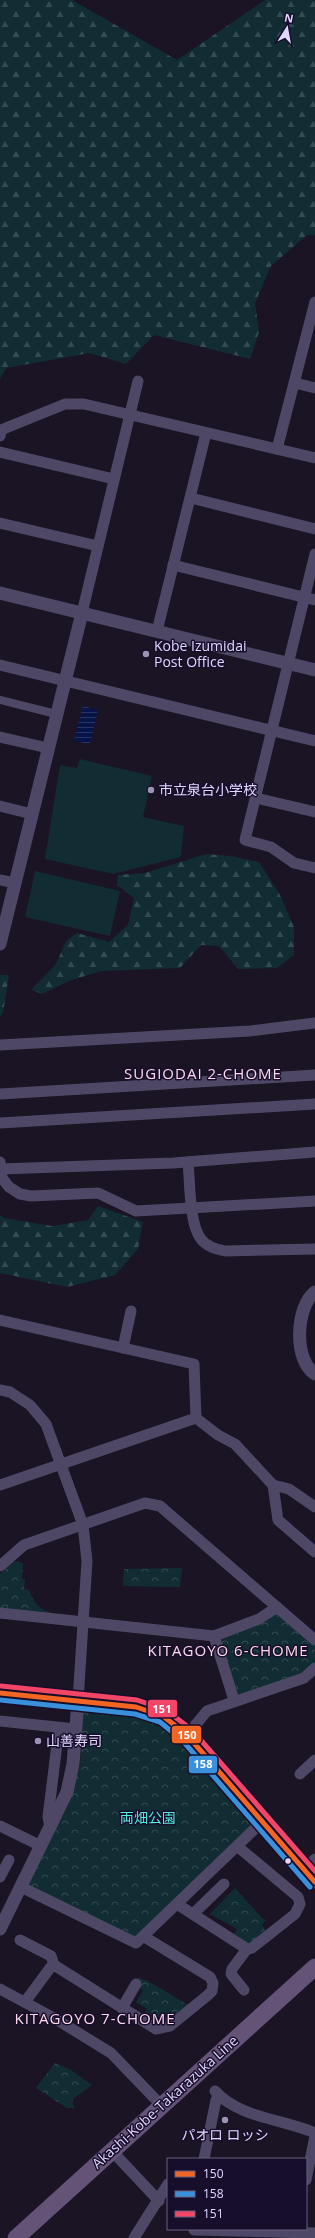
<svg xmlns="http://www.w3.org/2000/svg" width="315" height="2238" font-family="'Open Sans','Noto Sans JP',sans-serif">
<defs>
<pattern id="forest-firs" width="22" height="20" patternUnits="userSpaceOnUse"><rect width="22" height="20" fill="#112d33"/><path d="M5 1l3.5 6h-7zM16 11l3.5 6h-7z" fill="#334b52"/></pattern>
<pattern id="park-crowns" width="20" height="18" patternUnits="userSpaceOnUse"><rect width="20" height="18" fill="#112d33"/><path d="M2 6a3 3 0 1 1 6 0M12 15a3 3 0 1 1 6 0" fill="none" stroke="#334b52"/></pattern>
<pattern id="water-rules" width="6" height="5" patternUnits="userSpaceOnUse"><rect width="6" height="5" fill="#071448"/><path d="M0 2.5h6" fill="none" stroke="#2b3563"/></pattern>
</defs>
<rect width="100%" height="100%" fill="#1a1425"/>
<g fill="#112d33">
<path d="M80,759L152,776L143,817L184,826L181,857L113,874L45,859L60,765L77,768Z"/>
<path d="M35,871L120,891L110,936L25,917Z"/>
</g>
<g fill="url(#forest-firs)">
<path d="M0,0H72L177,60L265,0H315V235H307L271,266L255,303L259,332L250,359L154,335L126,364L90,353L6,368L0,379Z"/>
<path d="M206,854L230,856L259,862L280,895L294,927V955L277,968L238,969L219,946L201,945L180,968L101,971L69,981L42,994L31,990L56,964L66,941L77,933L109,942L128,925L134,898L117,885L118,875L145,873Z"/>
<path d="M0,975H9L3,1013L0,1016Z"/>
<path d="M98,1206L143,1222L138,1249L115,1275L67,1287L0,1273V1215L4,1218L52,1226L88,1220Z"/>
</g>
<g fill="url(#park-crowns)">
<path d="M13,1561L23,1563L22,1579H25L24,1589L29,1590C34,1604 40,1610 55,1614L0,1610V1574Z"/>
<path d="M182,1568L180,1587L123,1586L124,1569Z"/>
<path d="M277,1610L315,1644V1665L303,1676L241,1695L235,1692L219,1644L223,1637Z"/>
<path d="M83,1710L135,1715L164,1725L186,1741L256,1822L137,1938L26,1885L69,1804L80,1766Z"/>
<path d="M235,1888L262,1918L266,1920L262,1925L267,1933L251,1945L232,1937L237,1929L210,1914Z"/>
<path d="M139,1978L148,1981L190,2006C169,2023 168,2032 143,2016L147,2009L136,2002L143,1990L140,1988L137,1982Z"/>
<path d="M55,2063L71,2070L92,2085L74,2098L72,2102L75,2108H67L36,2088Z"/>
</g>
<path fill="url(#water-rules)" d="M83,706L98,710L90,744L74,741Z"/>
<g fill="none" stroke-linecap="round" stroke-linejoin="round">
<path stroke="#4e4866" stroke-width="8" d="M0,700L56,714"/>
<g stroke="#4e4866" stroke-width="11">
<path d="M295,383L315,388"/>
<path d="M0,436L1,430L65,404H84L315,458"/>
<path d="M277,449L315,302"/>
<path d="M0,452L114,479"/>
<path d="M191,498L315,529"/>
<path d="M0,523L98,546"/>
<path d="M315,554L245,840L271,847L294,863L315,868"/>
<path d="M173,565L315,600"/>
<path d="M82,613L138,381"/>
<path d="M157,631L206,433"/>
<path d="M0,665L315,741"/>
<path d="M0,737L48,748"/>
<path d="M256,798L315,812"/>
<path d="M0,806L32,814"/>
<path d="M0,880L15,883"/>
<path d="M0,1045L250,1031L315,1023"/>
<path d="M0,1094L315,1075"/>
<path d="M0,1123L315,1104"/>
<path d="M0,1162L2,1178L9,1187L20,1194L31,1196L98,1193L136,1211L315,1201"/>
<path d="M188,1162C190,1181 189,1224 201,1239C207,1247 216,1249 225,1251L315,1249"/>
<path d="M1,1169L173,1163L315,1152"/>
<path d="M0,1320L194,1364L196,1418"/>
<path d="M123,1348L131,1311"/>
<path d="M0,1390L10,1392L30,1405L46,1424L83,1525L87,1561L78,1701"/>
<path d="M196,1418L218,1435L235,1444L273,1485L278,1520L315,1552"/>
<path d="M0,1485L196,1418"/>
<path d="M273,1485L289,1489L315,1507"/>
<path d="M0,1566L24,1545L145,1503L160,1506L315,1640"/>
<path d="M0,1613L214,1636L259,1619L277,1607"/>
<path d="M214,1636L234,1700"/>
<path d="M0,1721L75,1729"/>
<path d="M187,1735L207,1711L304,1678L315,1668"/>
<path d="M300,1774L315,1760"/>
<path d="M0,1826L41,1846"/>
<path d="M50,1827L48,1817L59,1728"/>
<path d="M304,1869L315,1859"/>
<path d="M0,1877L9,1860"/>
<path d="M21,1887L136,1943L263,1821"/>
<path d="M177,1904L247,1949L252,1948L295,1914L300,1904L298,1897L237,1846"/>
<path d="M193,1914L224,1884"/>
<path d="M20,1940L51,1956L54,1965"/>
<path d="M0,1989L54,2018L111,2053L161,2105"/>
<path d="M244,1990L231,1974L232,1969L247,1949"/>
<path d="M25,2002L50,1968L54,1965L156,2029L170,2026L208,1995L212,1991L213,1983L210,1977L143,1936"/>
<path d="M122,2008L136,1984"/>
<path d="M215,2091C239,2118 283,2119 315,2133"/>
<path d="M112,2151L159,2201"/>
<path d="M204,2159L216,2100L219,2096"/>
<path d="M306,2180L315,2136"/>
<path d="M194,2230L315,2233"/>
<path d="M134,2238L168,2184"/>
</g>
<g stroke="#4e4866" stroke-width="13">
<path d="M0,593L315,670"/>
<path d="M0,944L82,613"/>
<path d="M315,1292C296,1306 293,1360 315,1374"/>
<path d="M0,1693L136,1707L163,1716L187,1735L315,1882"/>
<path d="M0,1929L67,1792L73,1764L78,1701"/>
</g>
<path stroke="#645376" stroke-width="17" d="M16,2238L315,1967"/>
<g stroke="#170e2b" stroke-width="8">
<path id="bus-1" d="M0,1693L136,1707L163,1716L187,1735L315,1882"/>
</g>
<g stroke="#170e2b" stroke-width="8">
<path id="bus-2" d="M0,1700L135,1714L160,1722L182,1740L310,1887"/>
</g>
<g stroke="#170e2b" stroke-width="8">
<path id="bus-3" d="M1,1686L137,1700L166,1710L192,1730L315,1871"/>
</g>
<use href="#bus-1" stroke="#f26522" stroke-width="5"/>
<use href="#bus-2" stroke="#3a90db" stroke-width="5"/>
<use href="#bus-3" stroke="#f34667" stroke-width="5"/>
</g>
<g fill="#9c93b3" stroke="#170e2b" stroke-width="1.5">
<circle cx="146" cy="654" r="4"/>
<circle cx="151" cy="790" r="4"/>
<circle cx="38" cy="1741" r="4"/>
<circle cx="225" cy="2120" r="4"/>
</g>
<circle fill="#e2d7ff" stroke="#170e2b" stroke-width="1.5" cx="288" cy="1861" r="3.5"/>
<g text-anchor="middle" stroke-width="3" stroke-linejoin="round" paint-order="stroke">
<g font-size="14" fill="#e2d7ff" stroke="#170e2b" text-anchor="start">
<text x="154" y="651">Kobe Izumidai<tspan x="154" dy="16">Post Office</tspan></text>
<text x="159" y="795">市立泉台小学校</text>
<text x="46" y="1746">山善寿司</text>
<text x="225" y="2140" text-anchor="middle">パオロ ロッシ</text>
</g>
<g font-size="14" fill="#56ecdd" stroke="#170e2b">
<text x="148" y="1823">両畑公園</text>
</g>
<g font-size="14" fill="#e2d7ff" stroke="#170e2b">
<text transform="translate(165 2102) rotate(-42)" y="5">Akashi-Kobe-Takarazuka Line</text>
</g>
<g font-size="15" letter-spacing="1" fill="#ffd9ec" stroke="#170e2b">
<text x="203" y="1079">SUGIODAI 2-CHOME</text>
<text x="228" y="1656">KITAGOYO 6-CHOME</text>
<text x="95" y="2024">KITAGOYO 7-CHOME</text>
</g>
</g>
<g stroke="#170e2b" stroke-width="1.5">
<rect x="147" y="1699" width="31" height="19" rx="4" fill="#f34667"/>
<rect x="171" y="1725" width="31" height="19" rx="4" fill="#f26522"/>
<rect x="188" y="1755" width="30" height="19" rx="4" fill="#3a90db"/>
</g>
<g font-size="11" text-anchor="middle" font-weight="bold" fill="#fff">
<text x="162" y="1713">151</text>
<text x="187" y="1739">150</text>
<text x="203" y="1768">158</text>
</g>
<rect x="167" y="2158" width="140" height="72" fill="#170e2b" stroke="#685e80"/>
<rect x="175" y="2171" width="20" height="6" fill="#f26522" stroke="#685e80"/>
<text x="203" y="2178" font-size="12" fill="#e2d7ff">150</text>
<rect x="175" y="2191" width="20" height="6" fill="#3a90db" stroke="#685e80"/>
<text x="203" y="2198" font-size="12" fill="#e2d7ff">158</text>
<rect x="175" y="2211" width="20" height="6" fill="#f34667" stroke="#685e80"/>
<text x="203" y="2218" font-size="12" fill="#e2d7ff">151</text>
<g transform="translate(287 28) rotate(11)" stroke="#170e2b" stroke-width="3" paint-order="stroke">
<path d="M0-3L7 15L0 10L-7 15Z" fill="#e2d7ff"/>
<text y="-6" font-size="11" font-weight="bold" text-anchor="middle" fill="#e2d7ff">N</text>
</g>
</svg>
